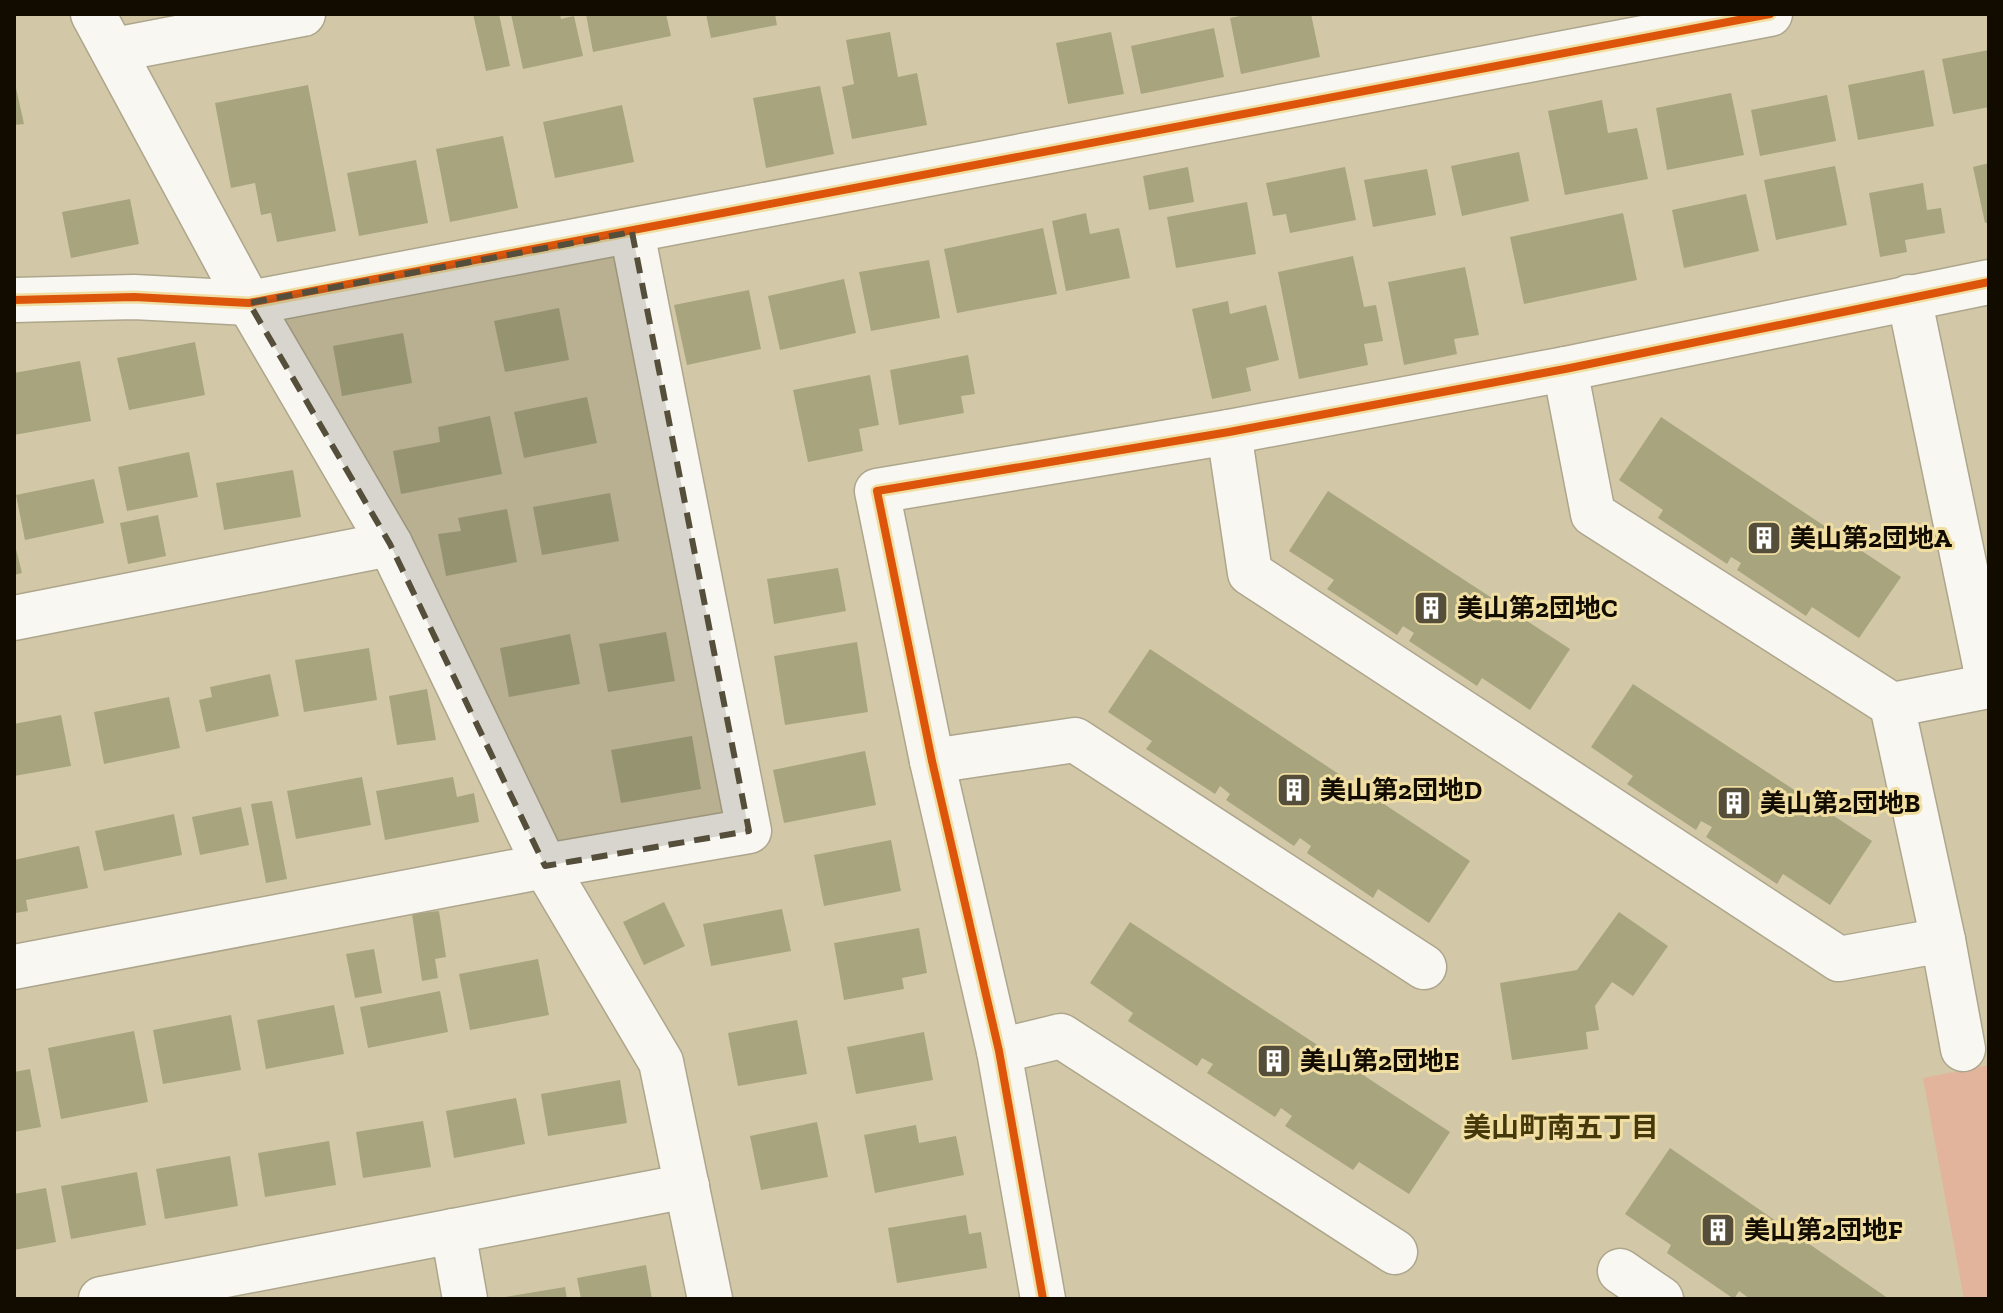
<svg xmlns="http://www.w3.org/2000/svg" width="2003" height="1313" font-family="'Zilla Slab','Noto Sans JP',serif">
<rect width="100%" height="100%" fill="#d2c8a8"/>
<path fill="#e2b49c" d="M1989,1065V1299H1964L1923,1078Z"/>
<g fill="#a7a47e">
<path d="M473,14H499L510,66L486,71Z"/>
<path d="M511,14H560L561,19L574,16L583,56L523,69Z"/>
<path d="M586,14H666L671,36L593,52Z"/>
<path d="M706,14H775L777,25L711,38Z"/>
<path d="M1250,14H1311L1320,57L1241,74L1230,18Z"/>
<path d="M1214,28L1224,77L1141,94L1131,46Z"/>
<path d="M890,32L898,77L917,73L927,125L852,139L842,87L854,84L846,40Z"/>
<path d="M1111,32L1124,94L1068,104L1056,43Z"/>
<path d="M1989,50V107L1953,114L1942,59Z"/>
<path d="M1924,70L1934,126L1858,140L1848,85Z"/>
<path d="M14,79L24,124L14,125Z"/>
<path d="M308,85L336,231L277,242L271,213L261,215L255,183L231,188L215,103Z"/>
<path d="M820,86L834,154L766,168L753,98Z"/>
<path d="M1731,93L1744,155L1667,170L1656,108Z"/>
<path d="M1827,95L1836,141L1760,156L1751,110Z"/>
<path d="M1602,100L1608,133L1637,128L1648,179L1565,195L1548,111Z"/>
<path d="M622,105L634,162L555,178L543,122Z"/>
<path d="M503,136L518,208L450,222L436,149Z"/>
<path d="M1519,152L1529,201L1462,216L1451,166Z"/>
<path d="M416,160L428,223L359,236L347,173Z"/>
<path d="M1989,163V222L1985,223L1973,167Z"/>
<path d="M1835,166L1847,225L1776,240L1764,180Z"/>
<path d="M1188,167L1194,202L1149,210L1143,176Z"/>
<path d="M1345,167L1356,220L1290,233L1286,214L1273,216L1266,183Z"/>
<path d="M1427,169L1436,215L1373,227L1364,180Z"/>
<path d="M1923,183L1927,210L1941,208L1945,233L1905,240L1907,252L1880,257L1869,193Z"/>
<path d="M1746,194L1759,251L1684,268L1672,210Z"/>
<path d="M130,199L139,244L71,258L62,212Z"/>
<path d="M1247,202L1256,254L1176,268L1167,217Z"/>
<path d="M1086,213L1090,234L1119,228L1130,278L1066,291L1052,221Z"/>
<path d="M1623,213L1637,280L1524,304L1510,237Z"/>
<path d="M1043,228L1057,294L957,313L944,249Z"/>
<path d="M1353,256L1364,307L1376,305L1383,341L1364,344L1368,365L1299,379L1278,272Z"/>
<path d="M929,260L940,318L871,331L859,272Z"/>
<path d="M1465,267L1479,335L1454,339L1457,354L1404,365L1388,282Z"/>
<path d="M844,279L856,333L780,350L768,296Z"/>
<path d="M749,290L761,349L687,365L674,305Z"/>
<path d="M1228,301L1230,314L1266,305L1279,360L1246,368L1251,391L1212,399L1192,309Z"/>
<path d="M559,308L569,360L505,372L494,321Z"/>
<path d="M403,333L412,383L342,396L333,346Z"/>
<path d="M195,342L205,395L129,410L117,358Z"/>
<path d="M968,355L975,394L961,396L964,413L899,425L890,370Z"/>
<path d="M80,361L91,421L14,435V373Z"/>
<path d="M870,375L879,425L859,429L863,451L808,462L793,390Z"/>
<path d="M587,397L597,443L524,458L514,412Z"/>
<path d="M490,416L502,474L401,494L393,451L440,442L438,427Z"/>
<path d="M1661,417L1901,577L1859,638L1812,607L1806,616L1737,570L1741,563L1731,557L1727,564L1658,518L1663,510L1619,480Z"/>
<path d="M189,452L198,497L127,511L118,467Z"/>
<path d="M293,470L301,517L224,530L216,483Z"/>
<path d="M94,479L104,523L25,540L16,495Z"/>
<path d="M1328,491L1570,649L1530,710L1482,678L1477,686L1409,641L1414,633L1403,626L1397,635L1327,589L1334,580L1289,551Z"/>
<path d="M610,493L619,541L542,555L533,507Z"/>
<path d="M507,509L517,562L446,576L438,534L461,531L458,518Z"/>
<path d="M158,515L166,556L128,564L120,523Z"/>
<path d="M14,541L22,573L14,575Z"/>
<path d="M838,568L846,611L774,624L767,579Z"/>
<path d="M666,632L675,681L608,692L599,644Z"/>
<path d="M570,634L580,684L509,697L500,648Z"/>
<path d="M857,642L868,712L785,725L774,656Z"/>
<path d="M369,648L377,700L304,712L295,660Z"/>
<path d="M1150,649L1470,861L1429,923L1378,889L1373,898L1307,853L1311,846L1300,838L1294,846L1226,800L1230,794L1220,786L1215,794L1146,749L1152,741L1108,712Z"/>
<path d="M270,674L279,716L206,732L199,700L212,697L210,687Z"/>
<path d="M1633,684L1872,841L1830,905L1783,874L1777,884L1706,837L1712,827L1701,821L1696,830L1627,784L1633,776L1591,747Z"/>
<path d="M427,689L436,740L397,745L389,696Z"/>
<path d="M169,697L180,748L104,764L94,712Z"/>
<path d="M61,715L71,766L14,776V724Z"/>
<path d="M692,736L701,789L621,803L611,750Z"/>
<path d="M865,751L876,805L784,823L773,770Z"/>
<path d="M362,777L371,825L296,839L287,791Z"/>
<path d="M453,777L457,797L474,793L479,822L385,840L376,791Z"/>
<path d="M272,801L287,879L266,883L251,804Z"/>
<path d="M241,807L249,845L200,855L192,817Z"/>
<path d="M174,814L182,855L104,871L95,831Z"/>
<path d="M891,840L901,891L824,906L814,855Z"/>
<path d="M79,846L88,888L26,900L28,911L15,913L14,860Z"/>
<path d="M664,902L685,946L644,965L623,922Z"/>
<path d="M782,909L791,951L711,966L703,924Z"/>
<path d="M439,911L446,957L435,959L438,978L422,981L412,914Z"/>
<path d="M1619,912L1668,946L1633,996L1612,982L1595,1006L1599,1030L1586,1032L1588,1049L1512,1060L1500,983L1577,970Z"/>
<path d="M1130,922L1450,1132L1409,1194L1359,1162L1353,1170L1285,1126L1292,1116L1281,1108L1275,1117L1207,1073L1213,1064L1202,1058L1197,1066L1128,1021L1133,1013L1090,983Z"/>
<path d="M919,928L927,973L902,978L904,989L844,1000L834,943Z"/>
<path d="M374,949L382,993L355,998L346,954Z"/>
<path d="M538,959L549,1015L470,1030L459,974Z"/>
<path d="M440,991L448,1032L368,1048L360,1007Z"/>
<path d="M334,1005L344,1054L266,1069L257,1020Z"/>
<path d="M231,1015L241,1070L163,1084L153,1030Z"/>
<path d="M797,1020L807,1074L738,1086L728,1033Z"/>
<path d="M134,1031L148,1102L61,1119L48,1048Z"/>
<path d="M924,1032L933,1080L856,1094L847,1047Z"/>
<path d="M30,1069L41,1127L14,1132V1072Z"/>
<path d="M620,1080L627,1123L548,1136L541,1094Z"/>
<path d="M516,1098L525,1144L454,1158L446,1111Z"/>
<path d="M423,1121L431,1167L363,1178L356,1132Z"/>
<path d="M817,1122L828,1177L761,1190L750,1136Z"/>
<path d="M916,1125L919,1143L956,1136L964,1175L875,1193L864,1135Z"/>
<path d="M329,1141L336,1185L265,1197L258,1153Z"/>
<path d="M1670,1148L1889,1299H1750L1739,1291L1734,1299L1667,1253L1671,1245L1625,1214Z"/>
<path d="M230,1156L238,1206L165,1219L156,1169Z"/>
<path d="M137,1172L146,1225L71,1239L61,1186Z"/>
<path d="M46,1188L56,1242L14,1250V1194Z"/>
<path d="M966,1215L969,1234L981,1232L987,1268L897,1283L888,1228Z"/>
<path d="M646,1265L652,1299H581L577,1278Z"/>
<path d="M565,1287L567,1299H505V1297Z"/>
</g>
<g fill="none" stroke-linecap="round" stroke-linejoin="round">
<g stroke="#aea68c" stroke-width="47">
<g id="minor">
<path d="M93,14L249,303L390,544L545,866L661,1062L710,1299"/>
<path d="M114,50L303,14"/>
<path d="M1909,297L1989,684"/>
<path d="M14,300L134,297L249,303L1770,14"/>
<path d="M1565,369L1593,514L1892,705"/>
<path d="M1229,432L1250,573L1839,959L1943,940"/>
<path d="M14,618L390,544"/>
<path d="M932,761L1075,740L1424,967"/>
<path d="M14,967L545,866L749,831L632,232"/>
<path d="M1963,1049L1943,940L1892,705L1989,686"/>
<path d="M999,1051L1061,1036L1395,1252"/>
<path d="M453,1231L465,1299"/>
<path d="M1620,1271L1661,1299"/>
<path d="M101,1299L687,1186"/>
<path d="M1043,1299L999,1051L932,761L877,491L1229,432L1565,369L1989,282"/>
</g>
</g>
<use href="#minor" stroke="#f8f7f2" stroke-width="44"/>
<g stroke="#f0dea3" stroke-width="13">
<g id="cycleway">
<path d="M14,300L134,297L249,303L1770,14"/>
<path d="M1043,1299L999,1051L932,761L877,491L1229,432L1565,369L1989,282"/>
</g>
</g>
<use href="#cycleway" stroke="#dd550b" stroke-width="8"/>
</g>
<path fill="#554e3b" fill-opacity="0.2" stroke="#554e3b" stroke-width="6" stroke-dasharray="16 10" stroke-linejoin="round" d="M632,232L749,831L545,866L390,544L249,303Z"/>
<defs>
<g id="building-square" transform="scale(1.8)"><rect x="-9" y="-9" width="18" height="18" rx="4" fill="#554e3b" stroke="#f0dea3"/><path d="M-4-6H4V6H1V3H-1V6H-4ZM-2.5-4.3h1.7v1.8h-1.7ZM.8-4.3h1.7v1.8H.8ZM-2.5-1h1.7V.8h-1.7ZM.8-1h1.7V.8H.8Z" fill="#fff"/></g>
</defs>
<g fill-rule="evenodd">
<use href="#building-square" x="1764" y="538"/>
<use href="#building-square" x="1431" y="608"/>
<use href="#building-square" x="1294" y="790"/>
<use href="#building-square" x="1734" y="803"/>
<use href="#building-square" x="1274" y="1061"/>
<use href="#building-square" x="1718" y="1230"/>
</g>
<g text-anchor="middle" stroke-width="6" stroke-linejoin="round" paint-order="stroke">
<g font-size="26" font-weight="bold" fill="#120c00" stroke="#f0dea3" text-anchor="start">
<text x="1790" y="547">美山第2団地A</text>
<text x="1457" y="617">美山第2団地C</text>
<text x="1320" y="799">美山第2団地D</text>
<text x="1760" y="812">美山第2団地B</text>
<text x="1300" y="1070">美山第2団地E</text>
<text x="1744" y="1239">美山第2団地F</text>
</g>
<g font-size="28" font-weight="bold" fill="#45390c" stroke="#f0dea3">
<text x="1561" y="1137">美山町南五丁目</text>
</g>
</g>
<rect width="2003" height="1313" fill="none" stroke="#120c00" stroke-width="32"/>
</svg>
